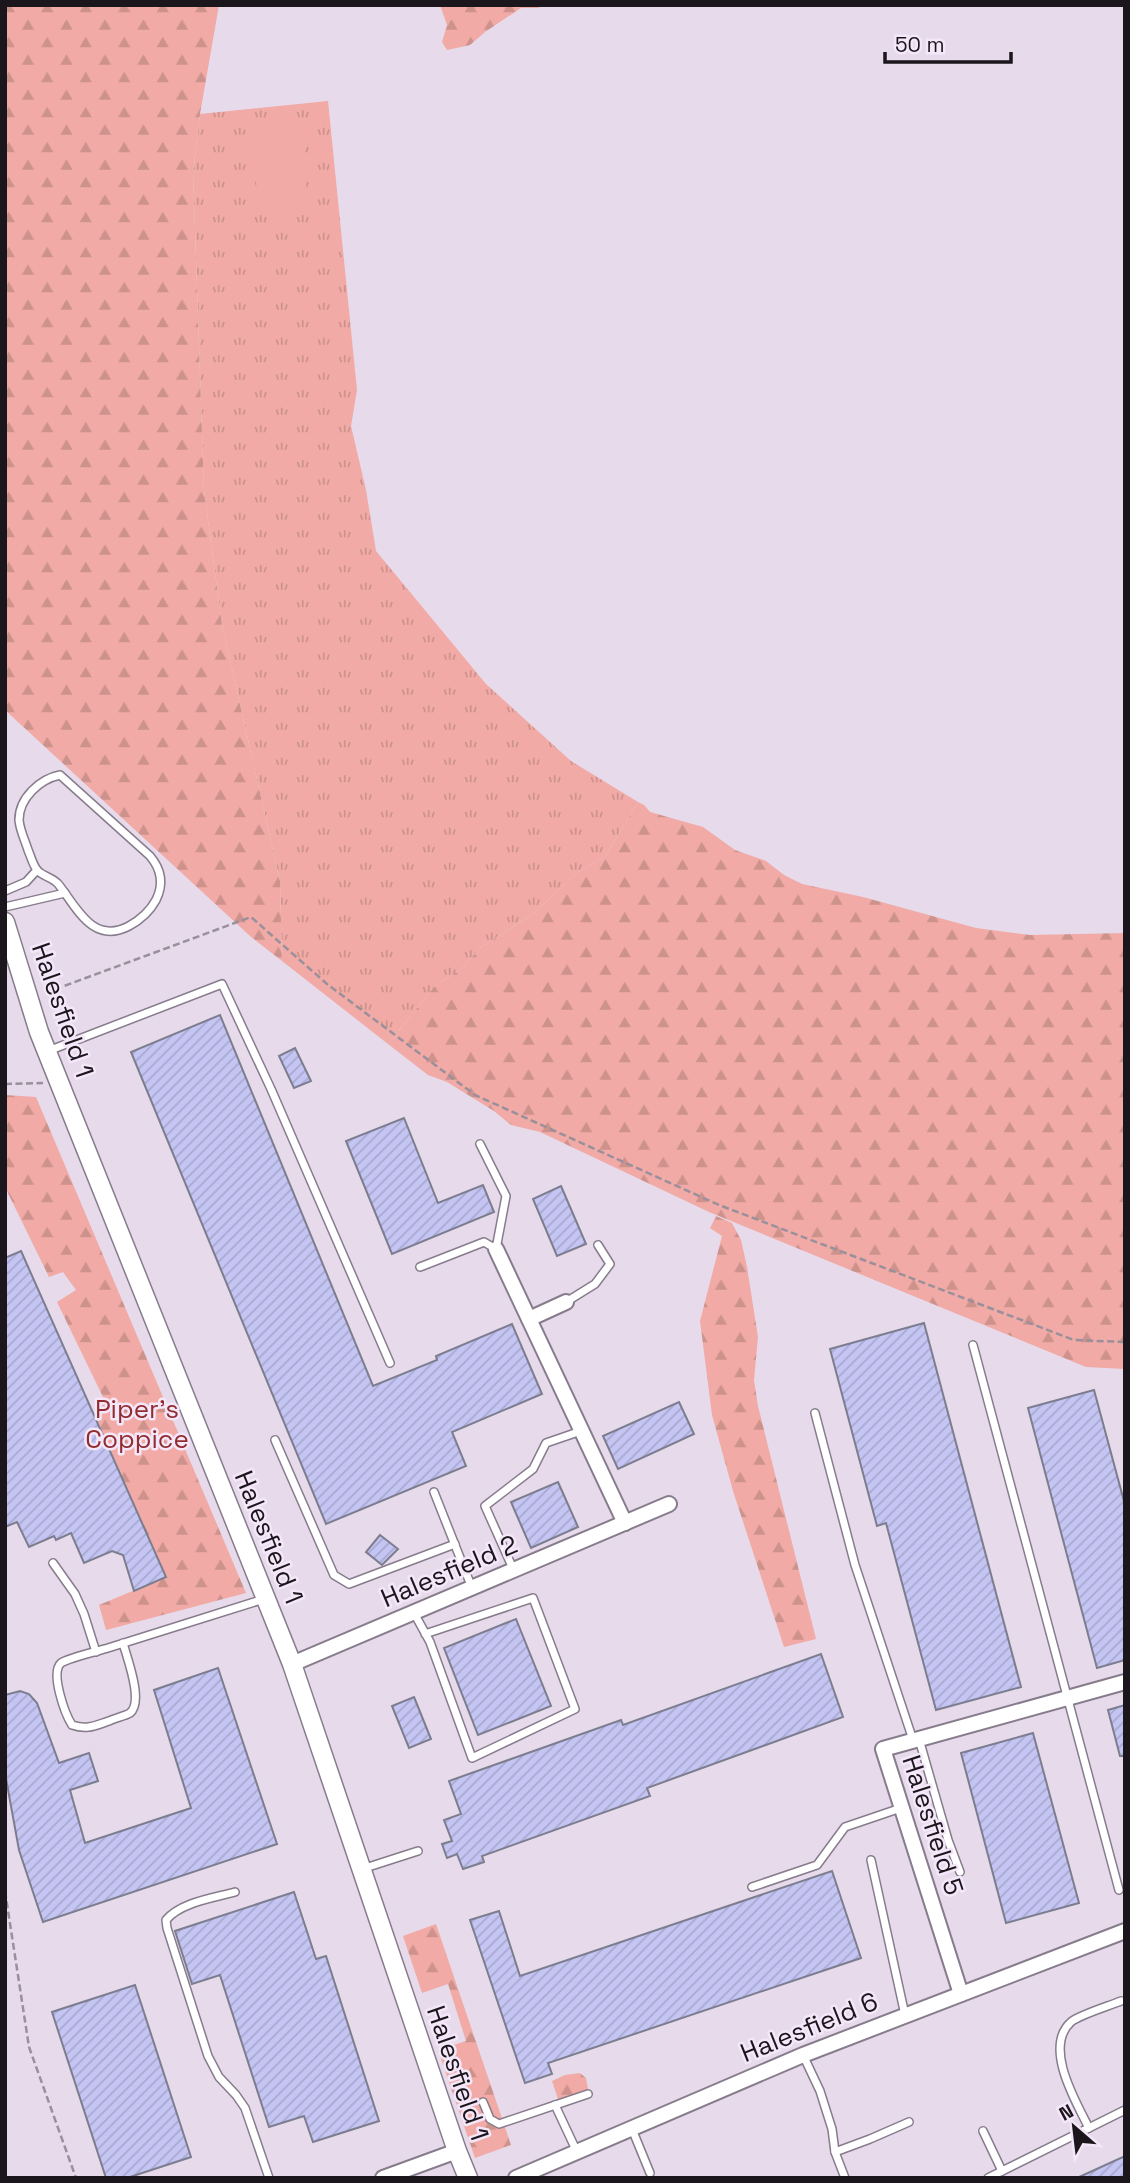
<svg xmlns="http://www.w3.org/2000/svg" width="1130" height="2183" font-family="'Space Grotesk',sans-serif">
<defs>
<pattern id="grass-tufts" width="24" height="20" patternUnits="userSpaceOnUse" patternTransform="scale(1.75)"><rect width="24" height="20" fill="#f1aaa5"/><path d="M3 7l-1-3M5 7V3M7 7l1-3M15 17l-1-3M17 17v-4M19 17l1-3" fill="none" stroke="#ce928d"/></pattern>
<pattern id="forest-firs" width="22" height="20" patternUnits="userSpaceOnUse" patternTransform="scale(1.75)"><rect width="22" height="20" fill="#f1aaa5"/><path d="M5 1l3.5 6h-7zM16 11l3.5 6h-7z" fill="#ce928d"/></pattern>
<pattern id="building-hatch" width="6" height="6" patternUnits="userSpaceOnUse" patternTransform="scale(1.75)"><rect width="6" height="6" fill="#c4c5f3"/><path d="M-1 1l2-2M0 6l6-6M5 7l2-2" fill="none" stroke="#a8a8d0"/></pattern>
</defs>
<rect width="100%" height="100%" fill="#e6daeb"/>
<path fill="url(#grass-tufts)" d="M328,101L357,390L351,426L366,490L376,551L486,684L571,761L638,802L605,857L579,871L532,915L481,947L462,968L434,987L388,1044L282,961L280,881L222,625L204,490L193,172L200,114Z"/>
<g fill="url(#forest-firs)">
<path d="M5,5H219L200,114L193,172L204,490L222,625L280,881L282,961L250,936L5,710Z"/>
<path d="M440,5H546L538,8H521L485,32L470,45L447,50L442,42L447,25Z"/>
<path d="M638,802L644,805L650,812L703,827L735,850L766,861L784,875L802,884L863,897L976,928L1030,935L1125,933V1369L1086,1367L709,1212L540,1132L511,1125L494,1111L447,1082L428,1075L388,1044L434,987L462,968L481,947L532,915L579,871L605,857Z"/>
<path d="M5,1095L36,1097L246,1593L106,1630L99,1605L166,1577L98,1422L103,1397L57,1302L76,1290L63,1272L49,1277L5,1187Z"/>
<path d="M716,1216L732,1223L741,1240L747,1267L758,1337L754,1380L758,1406L816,1639L784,1647L733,1491L712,1415L700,1321L722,1236L710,1228Z"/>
<path d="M436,1924L511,2145L475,2158L438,2050L466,2041L448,1984L422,1993L403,1936Z"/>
<path d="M580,2073L586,2078L588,2089L583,2096L559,2102L552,2081L565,2075Z"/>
</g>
<path fill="#f1aaa5" d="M302,118L308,211L258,214L252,121Z"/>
<g fill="url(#building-hatch)" stroke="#7c7d8f" stroke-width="2">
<path d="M220,1015L373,1386L437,1360L436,1356L512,1324L542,1394L452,1432L466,1466L326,1524L131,1052Z"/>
<path d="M295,1048L311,1081L294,1088L279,1056Z"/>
<path d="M404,1118L438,1203L483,1185L494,1212L392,1254L346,1141Z"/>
<path d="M561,1186L586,1244L557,1256L533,1199Z"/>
<path d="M21,1251L166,1577L134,1591L123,1555L112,1551L84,1563L71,1533L56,1540L54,1536L29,1547L17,1522L5,1527V1258Z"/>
<path d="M924,1323L1021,1687L936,1710L886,1523L877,1526L830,1349Z"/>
<path d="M1094,1390L1125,1505V1660L1097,1668L1028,1408Z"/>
<path d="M679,1402L694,1434L618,1469L603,1436Z"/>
<path d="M558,1482L578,1527L531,1548L511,1502Z"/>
<path d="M380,1535L398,1549L382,1565L366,1552Z"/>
<path d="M516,1619L551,1706L478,1735L444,1648Z"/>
<path d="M821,1654L843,1717L647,1788L650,1796L482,1856L484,1862L463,1869L457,1854L447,1858L442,1844L452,1841L444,1820L461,1814L449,1781L621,1720L623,1725Z"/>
<path d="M218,1668L277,1844L43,1922L19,1850L5,1773V1695L20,1691L29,1694L37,1703L59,1763L89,1753L98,1781L70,1790L85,1843L191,1808L154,1690Z"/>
<path d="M414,1697L431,1739L409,1748L392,1706Z"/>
<path d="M1125,1705V1756H1120L1108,1710Z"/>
<path d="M1033,1733L1079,1903L1006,1923L961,1753Z"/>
<path d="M832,1871L861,1958L548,2063L552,2074L525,2083L470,1920L499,1911L520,1976Z"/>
<path d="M294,1892L316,1959L326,1956L379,2121L313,2142L304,2116L269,2127L220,1975L192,1984L175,1931Z"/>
<path d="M135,1985L191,2157L127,2178H106L52,2012Z"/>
<path d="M1125,2156V2178H1077Z"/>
</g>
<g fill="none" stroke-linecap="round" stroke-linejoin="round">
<g stroke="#877c8c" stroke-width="10">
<g id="service">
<path d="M60,775L150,856C161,869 164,884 156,900C150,911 140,920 129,926C93,945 77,908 59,885C53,877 43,877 37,870C33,865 31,857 28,850C25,840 20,831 19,820C19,798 40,779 60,775Z"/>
<path d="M5,891L26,882L37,870"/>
<path d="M5,907L65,893"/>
<path d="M48,1051L222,984L271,1089L390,1363"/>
<path d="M420,1267L484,1242L496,1249L506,1196L480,1144"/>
<path d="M566,1302L595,1284L610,1264L598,1245"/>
<path d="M973,1345L1119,1890"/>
<path d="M815,1413L855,1565L913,1740"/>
<path d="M275,1440L334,1575L349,1584L455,1544"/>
<path d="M434,1492L472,1588"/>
<path d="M53,1563L75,1594L84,1614L96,1652"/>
<path d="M514,1571L485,1506L533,1469L546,1443L581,1431"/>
<path d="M414,1613L430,1642L472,1758L575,1709L533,1598L425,1634"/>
<path d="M123,1643C127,1658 144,1702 130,1713C125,1716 115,1718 109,1721C94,1726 87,1730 72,1725C65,1714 50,1673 61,1663C68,1658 98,1651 108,1648C160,1632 212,1615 264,1599"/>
<path d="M919,1739L948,1840L960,1872"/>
<path d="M871,1860L905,2015"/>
<path d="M362,1869L418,1851"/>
<path d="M752,1887L817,1865L845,1827L901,1808"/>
<path d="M235,1892C214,1898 181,1902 166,1920L167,1928L208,2056L219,2077L236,2095L245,2108L269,2178"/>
<path d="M803,2055L820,2091L832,2129L835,2152L845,2178"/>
<path d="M483,2102L490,2119L499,2124L588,2094"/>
<path d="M555,2105L577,2152"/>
<path d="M1089,2128C1076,2102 1043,2047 1071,2022C1079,2015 1109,2006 1121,2001"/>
<path d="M632,2129L650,2173"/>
<path d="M983,2131L1002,2171"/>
<path d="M835,2152L870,2139L909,2122"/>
<path d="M988,2178L1125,2110"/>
</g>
</g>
<g stroke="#877c8c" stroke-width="18">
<g id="minor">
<path d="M496,1249L625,1523"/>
<path d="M529,1319L566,1302"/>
<path d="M292,1664L669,1504"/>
<path d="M961,1994L883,1749L1125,1682"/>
<path d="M383,2178L457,2151"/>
<path d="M516,2178L803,2055L1125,1931"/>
</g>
</g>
<g stroke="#877c8c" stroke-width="21">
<path id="tertiary" d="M5,922L39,1032L292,1664L457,2151L468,2178"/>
</g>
<g stroke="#99909c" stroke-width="2.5" stroke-dasharray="7 3.5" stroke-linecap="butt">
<path d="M45,993L251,917L327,984L475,1095L719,1205L1074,1340L1125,1342"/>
<path d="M5,1084L43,1083"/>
<path d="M5,1891L29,2047L76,2178"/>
</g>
<use href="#service" stroke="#fff" stroke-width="7"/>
<use href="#minor" stroke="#fff" stroke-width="14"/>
<use href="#tertiary" stroke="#fff" stroke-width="18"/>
</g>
<g text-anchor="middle" stroke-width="5" stroke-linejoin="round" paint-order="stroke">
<g font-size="26" fill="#1b161c" stroke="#f4e7f9">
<text transform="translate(63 1010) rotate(71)" y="9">Halesfield 1</text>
<text transform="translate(269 1537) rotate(68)" y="9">Halesfield 1</text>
<text transform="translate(449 1571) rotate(-23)" y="9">Halesfield 2</text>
<text transform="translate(933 1825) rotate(72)" y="9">Halesfield 5</text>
<text transform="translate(809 2027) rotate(-22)" y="9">Halesfield 6</text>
<text transform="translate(458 2073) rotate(71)" y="9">Halesfield 1</text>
</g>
<g font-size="26" fill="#912c2f" stroke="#f4e7f9">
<text x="137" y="1418">Piper's<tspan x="137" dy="30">Coppice</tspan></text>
</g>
</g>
<rect width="1130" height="2183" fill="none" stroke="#1b161c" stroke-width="14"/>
<g transform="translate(1074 2127) rotate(332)" stroke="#f4e7f9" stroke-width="5" paint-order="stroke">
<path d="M0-5L12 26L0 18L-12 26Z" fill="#1b161c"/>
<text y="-10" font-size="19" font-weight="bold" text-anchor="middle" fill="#1b161c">N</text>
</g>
<path d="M885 52v10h126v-10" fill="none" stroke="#1b161c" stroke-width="3.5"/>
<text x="895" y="52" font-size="21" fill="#1b161c" stroke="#f4e7f9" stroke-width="5" paint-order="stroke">50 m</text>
</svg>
